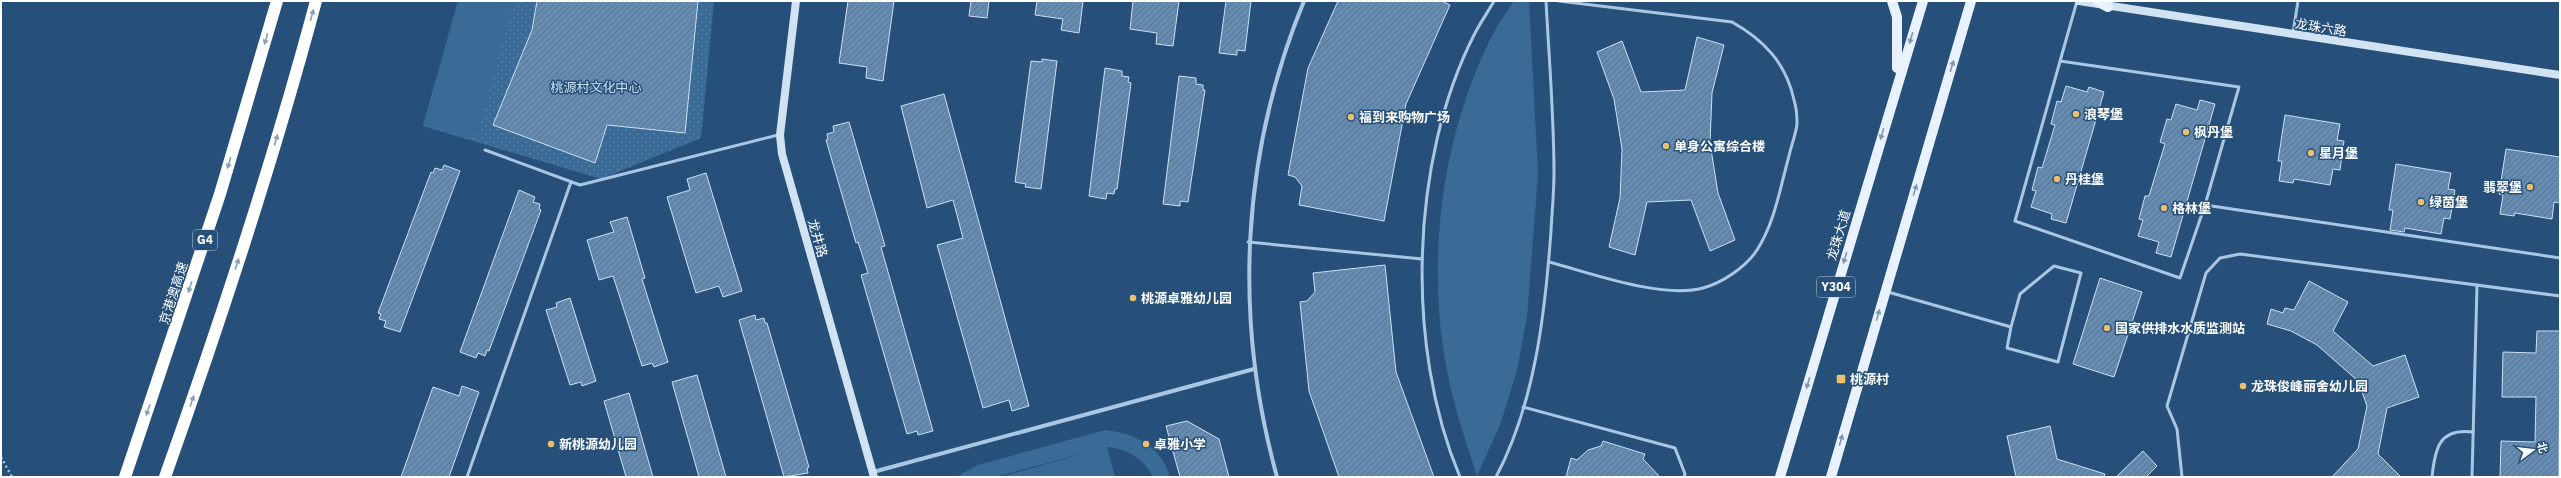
<svg xmlns="http://www.w3.org/2000/svg" width="2561" height="478" font-family="'IBM Plex Sans','Noto Sans SC',sans-serif">
<defs>
<pattern id="grass-dots" width="8" height="8" patternUnits="userSpaceOnUse"><rect width="8" height="8" fill="#3a6a96"/><path d="M2 2h.1M6 6h.1" fill="none" stroke="#5880a6" stroke-width="1.8" stroke-linecap="round"/></pattern>
<pattern id="building-hatch" width="6" height="6" patternUnits="userSpaceOnUse"><rect width="6" height="6" fill="#678bae"/><path d="M-1 1l2-2M0 6l6-6M5 7l2-2" fill="none" stroke="#5c7287"/></pattern>
</defs>
<rect width="100%" height="100%" fill="#265079"/>
<path fill="url(#grass-dots)" d="M458,1H714L701,138L601,179L423,126Z"/>
<g fill="#3a6a96">
<path d="M458,1H513L477,138L423,126Z"/>
<path d="M1514,1H1529L1538,174L1527,316L1517,371L1500,425L1477,476C1464,436 1450,395 1444,353C1428,250 1443,137 1489,42C1495,28 1505,15 1514,1Z"/>
<path d="M1105,430C1135,433 1162,447 1170,477H1153C1143,458 1128,449 1107,447L1115,477H1001L1102,448L996,477H956L978,465Z"/>
</g>
<g fill="url(#building-hatch)" stroke="#cbe0f3">
<path d="M537,1H698L685,133L607,125L595,163L493,125L532,30Z"/>
<path d="M848,1H894L883,81L866,78L867,67L839,63Z"/>
<path d="M971,1H989L987,18L969,16Z"/>
<path d="M1037,1H1083L1079,33L1061,30L1063,19L1035,15Z"/>
<path d="M1133,1H1179L1173,46L1156,44L1157,33L1130,29Z"/>
<path d="M1226,1H1251L1245,51L1237,50V55L1219,53Z"/>
<path d="M1338,1H1442L1450,5L1406,104L1384,221L1299,205L1302,186L1295,177L1288,175L1308,68Z"/>
<path d="M1697,37L1724,45L1712,93L1710,143L1718,193L1735,240L1710,251L1691,200L1647,202L1635,255L1609,247L1620,198L1622,149L1614,99L1597,52L1622,41L1641,92L1685,90Z"/>
<path d="M1042,59L1057,61L1041,189L1025,187L1026,184L1015,182L1031,61L1042,62Z"/>
<path d="M1105,68L1122,71V76L1129,77L1128,82L1131,83L1117,189H1115L1114,194L1107,193L1106,199L1089,196Z"/>
<path d="M1179,76L1196,78V84L1203,85V90H1205L1188,202L1180,201V206L1163,204Z"/>
<path d="M2066,86L2087,92L2089,87L2104,92L2066,223L2051,219L2052,214L2031,207L2036,191L2032,190L2038,167L2042,168L2055,125L2051,124L2057,101L2061,102Z"/>
<path d="M944,94L1029,406L1012,411L1009,400L983,408L937,245L963,238L953,200L927,208L901,106Z"/>
<path d="M2200,100L2215,104L2171,257L2156,253L2159,242L2138,236L2143,220L2139,219L2145,196H2149L2160,160L2165,144L2160,142L2167,119L2171,120L2176,104L2197,110Z"/>
<path d="M2285,115L2340,124L2337,140L2344,141L2340,170L2333,169L2330,185L2294,179L2293,183L2279,181L2282,161H2278Z"/>
<path d="M849,122L885,246L881,247L933,431L918,435L917,431L907,434L861,275L868,273L858,242L856,243L826,140L828,139L827,134L834,132L833,126Z"/>
<path d="M2506,149L2560,157V203L2554,202L2552,219L2515,213L2514,216L2500,214L2503,195L2499,194Z"/>
<path d="M2396,164L2451,173L2448,189L2455,190L2450,219L2444,218L2441,234L2405,228L2404,232L2390,230L2393,210H2389Z"/>
<path d="M444,165L460,171L400,332L384,327L386,321L379,319L381,314L378,313L431,172L433,173L435,168L442,170Z"/>
<path d="M706,173L742,291L723,297L719,286L696,293L667,197L690,190L687,179Z"/>
<path d="M519,190L535,197L533,202L540,204L539,209L541,210L489,351L487,350L485,356L478,353L476,358L460,352Z"/>
<path d="M627,217L645,278L642,279L668,362L654,367L652,363L642,366L613,276L599,280L587,240L614,232L610,222Z"/>
<path d="M1385,265L1396,372L1434,477H1339L1309,391L1300,302L1307,301L1315,292L1313,273Z"/>
<path d="M2100,278L2142,292L2114,377L2073,364Z"/>
<path d="M2309,281L2348,302L2333,331L2373,366L2405,355L2419,397L2387,408L2378,454L2401,477H2332L2358,449L2367,406L2358,381L2317,345L2291,331L2267,324L2271,309L2283,313L2285,308L2294,310Z"/>
<path d="M570,298L596,381L582,386L581,382L570,385L546,310L557,307L556,303Z"/>
<path d="M755,315L756,320L764,318L765,323H767L809,467L807,468L808,473L784,477L739,320Z"/>
<path d="M2537,331H2560L2559,477H2500L2501,441L2535,442L2536,397H2502L2503,352L2536,353Z"/>
<path d="M697,375L726,477H699L672,382Z"/>
<path d="M462,386L479,392L449,477H401L433,387L459,396Z"/>
<path d="M629,393L653,477H626L604,401Z"/>
<path d="M1187,421L1219,439L1229,477H1180L1166,426Z"/>
<path d="M2050,426L2057,459L2105,474L2104,477H2016L2007,436Z"/>
<path d="M1603,441L1645,454L1643,459L1660,477H1566L1571,458L1577,460L1588,450L1601,446Z"/>
<path d="M2143,451L2157,466L2146,477H2116Z"/>
</g>
<g fill="none" stroke-linecap="round" stroke-linejoin="round">
<path stroke="#a9c7e3" stroke-width="2.5" stroke-dasharray="2 3" stroke-linecap="butt" d="M1,457L12,477"/>
<g stroke="#a9c7e3" stroke-width="3">
<path d="M2077,1L2015,221L2180,278L2205,205L2560,258"/>
<path d="M2293,33L2298,1"/>
<path d="M2060,61L2239,87L2205,205"/>
<path d="M485,150L580,185L778,135"/>
<path d="M1248,242L1422,259"/>
<path d="M1549,262C1591,273 1661,299 1703,288C1722,283 1746,267 1757,250C1775,222 1780,188 1789,156C1791,146 1796,134 1797,124C1797,117 1796,106 1794,100C1786,63 1764,40 1732,22L1559,1"/>
<path d="M1888,292L2011,327L2007,348L2058,362L2081,273L2054,266L2020,294L2011,327"/>
<path d="M1523,407L1675,448L1685,474L1684,477"/>
<path d="M467,477L571,182"/>
<path d="M1460,477C1405,347 1410,161 1474,35C1480,23 1488,12 1494,1"/>
<path d="M1496,477C1535,403 1545,314 1551,231C1552,212 1554,192 1554,173C1554,116 1549,58 1546,1"/>
<path d="M2182,477L2177,429L2167,406L2206,273L2220,258L2240,254L2560,296"/>
<path d="M2432,477C2435,448 2439,428 2473,432"/>
<path d="M2472,477L2477,285"/>
</g>
<g stroke="#a9c7e3" stroke-width="4">
<path d="M873,472L1254,369"/>
<path d="M1277,477C1233,318 1241,154 1304,1"/>
</g>
<g stroke="#d1e2f3" stroke-width="8">
<path d="M796,1L780,135L782,154L874,477"/>
<path d="M2079,1L2560,75"/>
</g>
<g stroke="#e8f1fc" stroke-width="10">
<path d="M1892,1L1897,17V68"/>
<path d="M2097,1L2108,7"/>
<path d="M1780,477L1923,1"/>
<path d="M1831,477L1971,1"/>
</g>
<g stroke="#fff" stroke-width="12">
<path d="M125,477L220,194L277,1"/>
<path d="M165,477C221,320 273,162 316,1"/>
</g>
</g>
<defs><path id="oneway-solid" d="M-6-.8H1V-3.2L6.5 0L1 3.2V.8H-6Z"/></defs>
<g fill="#889fb5">
<use href="#oneway-solid" transform="translate(312 15) rotate(-75)"/>
<use href="#oneway-solid" transform="translate(266 39) rotate(106)"/>
<use href="#oneway-solid" transform="translate(276 140) rotate(-74)"/>
<use href="#oneway-solid" transform="translate(229 163) rotate(106)"/>
<use href="#oneway-solid" transform="translate(237 264) rotate(-72)"/>
<use href="#oneway-solid" transform="translate(190 287) rotate(108)"/>
<use href="#oneway-solid" transform="translate(192 401) rotate(-71)"/>
<use href="#oneway-solid" transform="translate(148 410) rotate(109)"/>
</g>
<g fill="#7d98b4">
<use href="#oneway-solid" transform="translate(1911 38) rotate(107)"/>
<use href="#oneway-solid" transform="translate(1952 66) rotate(-73)"/>
<use href="#oneway-solid" transform="translate(1882 134) rotate(107)"/>
<use href="#oneway-solid" transform="translate(1915 190) rotate(-73)"/>
<use href="#oneway-solid" transform="translate(1845 258) rotate(107)"/>
<use href="#oneway-solid" transform="translate(1878 315) rotate(-74)"/>
<use href="#oneway-solid" transform="translate(1808 383) rotate(107)"/>
<use href="#oneway-solid" transform="translate(1841 440) rotate(-74)"/>
</g>
<g fill="#ebbf6e" stroke="#265079" stroke-width="1.5">
<circle cx="2076" cy="114" r="4"/>
<circle cx="1351" cy="117" r="4"/>
<circle cx="2186" cy="132" r="4"/>
<circle cx="1666" cy="146" r="4"/>
<circle cx="2311" cy="153" r="4"/>
<circle cx="2057" cy="179" r="4"/>
<circle cx="2530" cy="187" r="4"/>
<circle cx="2421" cy="202" r="4"/>
<circle cx="2164" cy="208" r="4"/>
<circle cx="1133" cy="298" r="4"/>
<circle cx="2107" cy="328" r="4"/>
<rect x="1836" y="374" width="10" height="10" rx="2"/>
<circle cx="2243" cy="386" r="4"/>
<circle cx="551" cy="444" r="4"/>
<circle cx="1146" cy="444" r="4"/>
</g>
<g text-anchor="middle" stroke-width="3" stroke-linejoin="round" paint-order="stroke">
<g fill="#265079" stroke="#becad7" stroke-width="1">
<rect x="193" y="230" width="24" height="20" rx="3"/>
<rect x="1817" y="277" width="38" height="20" rx="3"/>
</g>
<g font-size="12" font-weight="bold" fill="#fff">
<text x="205" y="244">G4</text>
<text x="1836" y="291">Y304</text>
</g>
<g font-size="13" fill="#fff" stroke="#265079">
<text transform="translate(2321 27) rotate(9)" y="5">龙珠六路</text>
<text transform="translate(1838 235) rotate(-73)" y="5">龙珠大道</text>
<text transform="translate(818 238) rotate(74)" y="5">龙井路</text>
<text transform="translate(173 293) rotate(-72)" y="5">京港澳高速</text>
</g>
<g font-size="13" fill="#cbe0f3" stroke="#265079">
<text x="596" y="92">桃源村文化中心</text>
</g>
<g font-size="13" font-weight="bold" fill="#fff" stroke="#265079" text-anchor="start">
<text x="2084" y="119">浪琴堡</text>
<text x="1359" y="122">福到来购物广场</text>
<text x="2194" y="137">枫丹堡</text>
<text x="1674" y="151">单身公寓综合楼</text>
<text x="2319" y="158">星月堡</text>
<text x="2065" y="184">丹桂堡</text>
<text x="2522" y="192" text-anchor="end">翡翠堡</text>
<text x="2429" y="207">绿茵堡</text>
<text x="2172" y="213">格林堡</text>
<text x="1141" y="303">桃源卓雅幼儿园</text>
<text x="2115" y="333">国家供排水水质监测站</text>
<text x="1850" y="384">桃源村</text>
<text x="2251" y="391">龙珠俊峰丽舍幼儿园</text>
<text x="559" y="449">新桃源幼儿园</text>
<text x="1154" y="449">卓雅小学</text>
</g>
</g>
<rect width="2561" height="478" fill="none" stroke="#ffffff" stroke-width="4"/>
<g transform="translate(2533 450) rotate(75)" stroke="#265079" stroke-width="3" paint-order="stroke">
<path d="M0-3L7 15L0 10L-7 15Z" fill="#ffffff"/>
<text y="-6" font-size="11" font-weight="bold" text-anchor="middle" fill="#ffffff">北</text>
</g>
</svg>
